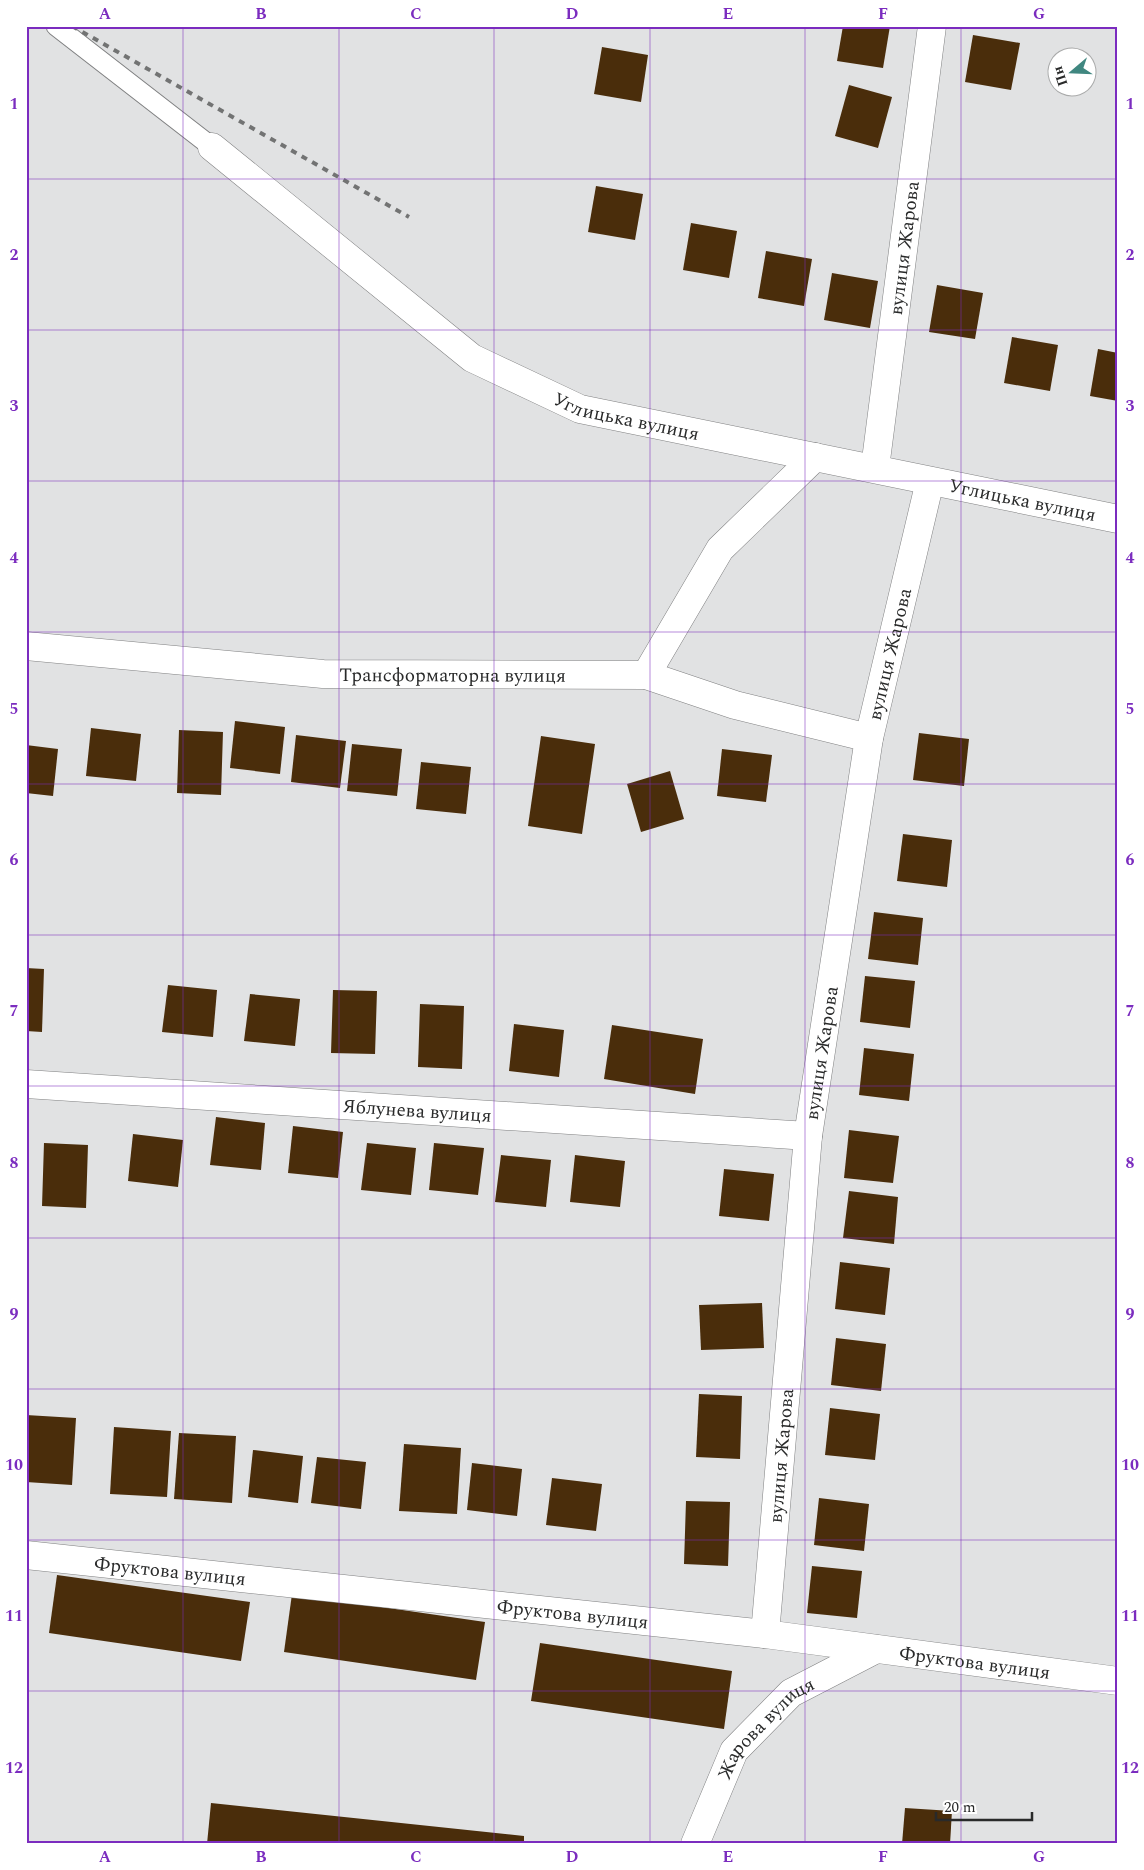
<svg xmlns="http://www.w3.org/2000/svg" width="1144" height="1870" font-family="Spectral,serif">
<rect width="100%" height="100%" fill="#e1e2e3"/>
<g fill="#4a2d0b">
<path d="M843,26H890L883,68L837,61Z"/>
<path d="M973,35L1020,43L1011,90L965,82Z"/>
<path d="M602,47L648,55L641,102L594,94Z"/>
<path d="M849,85L892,97L878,148L835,136Z"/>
<path d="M596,186L643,194L635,240L588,232Z"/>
<path d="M691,223L737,231L729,278L683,270Z"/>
<path d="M766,251L812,259L804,306L758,298Z"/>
<path d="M832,273L878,281L870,328L824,320Z"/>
<path d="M937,285L983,293L975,339L929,332Z"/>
<path d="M1012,337L1058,345L1050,391L1004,383Z"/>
<path d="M1098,349L1118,353V401L1090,396Z"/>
<path d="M235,721L285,727L280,774L230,768Z"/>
<path d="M91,728L141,734L136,781L86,776Z"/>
<path d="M179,730L223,732L221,795L177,793Z"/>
<path d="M919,733L969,739L964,786L913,780Z"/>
<path d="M296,735L346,741L340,788L291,782Z"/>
<path d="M541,736L595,744L582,834L528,826Z"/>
<path d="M352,744L402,749L397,796L347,791Z"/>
<path d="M26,745L58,749L53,796L26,793Z"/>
<path d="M722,749L772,755L766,802L717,796Z"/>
<path d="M421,762L471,767L466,814L416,809Z"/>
<path d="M670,771L684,819L641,832L627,784Z"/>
<path d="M903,834L952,840L947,887L897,881Z"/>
<path d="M874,912L923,918L918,965L868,959Z"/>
<path d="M26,968L44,969L42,1032L26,1031Z"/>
<path d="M865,976L915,981L910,1028L860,1022Z"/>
<path d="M168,985L217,990L213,1037L162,1032Z"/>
<path d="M333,990L377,991L375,1054L331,1053Z"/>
<path d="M250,994L300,999L295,1046L244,1041Z"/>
<path d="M420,1004L464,1006L462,1069L418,1067Z"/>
<path d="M514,1024L564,1030L559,1077L509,1071Z"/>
<path d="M612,1025L703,1039L695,1094L604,1079Z"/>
<path d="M864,1048L914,1054L909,1101L859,1095Z"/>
<path d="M216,1117L265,1123L261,1170L210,1165Z"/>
<path d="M293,1126L343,1132L338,1178L288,1173Z"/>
<path d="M849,1130L899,1136L893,1183L844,1178Z"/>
<path d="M133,1134L183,1140L178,1187L128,1181Z"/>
<path d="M44,1143L88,1145L86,1208L42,1206Z"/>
<path d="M367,1143L416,1148L411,1195L361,1190Z"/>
<path d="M434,1143L484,1148L478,1195L429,1190Z"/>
<path d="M501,1155L551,1160L546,1207L495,1202Z"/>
<path d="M575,1155L625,1161L620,1207L570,1202Z"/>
<path d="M724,1169L774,1174L769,1221L719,1216Z"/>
<path d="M849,1191L898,1197L894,1244L843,1238Z"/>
<path d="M840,1262L890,1268L885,1315L835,1309Z"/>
<path d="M762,1303L764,1348L701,1350L699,1305Z"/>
<path d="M836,1338L886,1344L881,1391L831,1385Z"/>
<path d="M699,1394L742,1396L740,1459L696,1457Z"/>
<path d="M830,1408L880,1414L875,1460L825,1455Z"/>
<path d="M26,1415L76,1418L72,1485L26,1482Z"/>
<path d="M114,1427L171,1431L167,1497L110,1494Z"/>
<path d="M179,1433L236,1436L232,1503L174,1499Z"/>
<path d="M404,1444L461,1448L457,1514L399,1511Z"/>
<path d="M253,1450L303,1456L298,1503L248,1497Z"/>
<path d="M317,1457L366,1462L361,1509L311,1503Z"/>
<path d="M472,1463L522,1469L517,1516L467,1510Z"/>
<path d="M552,1478L602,1484L596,1531L546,1525Z"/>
<path d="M819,1498L869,1504L864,1551L814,1545Z"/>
<path d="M686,1501L730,1502L728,1566L684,1564Z"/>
<path d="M812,1566L862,1571L857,1618L807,1613Z"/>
<path d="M57,1575L250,1602L241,1661L49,1633Z"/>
<path d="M292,1594L485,1622L476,1680L284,1652Z"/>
<path d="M540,1643L732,1671L724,1729L531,1701Z"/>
<path d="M211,1803L524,1836V1844H207Z"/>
<path d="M905,1808L952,1811L950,1844H902Z"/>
</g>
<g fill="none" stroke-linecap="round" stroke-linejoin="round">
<g stroke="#808182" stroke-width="21">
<path id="lane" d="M56,26L212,147"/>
</g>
<g stroke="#808182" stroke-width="29">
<g id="street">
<path id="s1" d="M212,147L472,358L580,409L1118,519"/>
<path id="s2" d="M875,468L932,26"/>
<path id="s3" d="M26,646L323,674L646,675L735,705L869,738"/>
<path d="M646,675L720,549L815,457"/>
<path id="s4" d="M26,1084L808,1136"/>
<path id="s5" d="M26,1555L765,1634L1118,1681"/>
<path id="s6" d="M765,1634L808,1136L869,738L930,481"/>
<path id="s7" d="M695,1844L734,1751L791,1693L876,1649"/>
</g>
</g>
<use href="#lane" stroke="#fff" stroke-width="19"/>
<use href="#street" stroke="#fff" stroke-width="28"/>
<path stroke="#727373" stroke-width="4" stroke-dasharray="6 6" stroke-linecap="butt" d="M72,26L409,217"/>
</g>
<path fill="none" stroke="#7b2cbf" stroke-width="1" stroke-opacity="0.55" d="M183,26V1844M339,26V1844M494,26V1844M650,26V1844M805,26V1844M961,26V1844M26,179H1118M26,330H1118M26,481H1118M26,632H1118M26,784H1118M26,935H1118M26,1086H1118M26,1238H1118M26,1389H1118M26,1540H1118M26,1691H1118"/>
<g text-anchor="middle" stroke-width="5" stroke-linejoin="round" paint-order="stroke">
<g font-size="19" fill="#292a2a" stroke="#fff">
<text dy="7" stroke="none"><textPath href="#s2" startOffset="222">вулиця Жарова</textPath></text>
<text dy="7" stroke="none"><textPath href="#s1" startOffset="501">Углицька вулиця</textPath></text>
<text dy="7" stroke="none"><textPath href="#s1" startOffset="906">Углицька вулиця</textPath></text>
<text dy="7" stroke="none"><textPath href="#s6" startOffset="989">вулиця Жарова</textPath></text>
<text dy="7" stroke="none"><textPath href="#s3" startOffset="428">Трансформаторна вулиця</textPath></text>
<text dy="7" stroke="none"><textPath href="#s6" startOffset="584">вулиця Жарова</textPath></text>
<text dy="7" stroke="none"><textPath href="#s4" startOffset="392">Яблунева вулиця</textPath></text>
<text dy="7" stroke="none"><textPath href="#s6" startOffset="179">вулиця Жарова</textPath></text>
<text dy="7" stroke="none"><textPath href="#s5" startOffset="145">Фруктова вулиця</textPath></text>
<text dy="7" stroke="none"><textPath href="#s5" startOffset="550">Фруктова вулиця</textPath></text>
<text dy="7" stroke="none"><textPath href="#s5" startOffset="955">Фруктова вулиця</textPath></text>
<text dy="7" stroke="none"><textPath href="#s7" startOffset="139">Жарова вулиця</textPath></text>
</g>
</g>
<rect width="1144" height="1870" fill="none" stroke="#ffffff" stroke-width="55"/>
<g transform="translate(1072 72) rotate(251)"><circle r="24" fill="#ffffff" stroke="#a9aaaa"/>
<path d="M0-4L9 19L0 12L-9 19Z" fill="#408780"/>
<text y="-8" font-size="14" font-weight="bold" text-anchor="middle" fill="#292a2a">Пн</text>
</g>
<path d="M936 1812v8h96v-8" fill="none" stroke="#292a2a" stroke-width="2.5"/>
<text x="944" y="1812" font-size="15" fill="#292a2a" stroke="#ffffff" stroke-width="4" paint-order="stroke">20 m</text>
<rect x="28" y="28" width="1088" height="1814" fill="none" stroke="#7b2cbf" stroke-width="2"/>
<g font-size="16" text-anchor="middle" font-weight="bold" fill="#7b2cbf">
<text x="105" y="19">A</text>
<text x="261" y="19">B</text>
<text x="416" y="19">C</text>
<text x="572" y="19">D</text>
<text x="728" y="19">E</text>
<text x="883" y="19">F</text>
<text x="1039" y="19">G</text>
<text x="14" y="109">1</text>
<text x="1130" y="109">1</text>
<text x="14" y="260">2</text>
<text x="1130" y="260">2</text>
<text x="14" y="411">3</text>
<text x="1130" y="411">3</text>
<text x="14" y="563">4</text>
<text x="1130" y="563">4</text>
<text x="14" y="714">5</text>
<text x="1130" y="714">5</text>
<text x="14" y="865">6</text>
<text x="1130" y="865">6</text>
<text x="14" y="1016">7</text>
<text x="1130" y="1016">7</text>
<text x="14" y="1168">8</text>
<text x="1130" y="1168">8</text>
<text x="14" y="1319">9</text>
<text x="1130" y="1319">9</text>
<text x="14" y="1470">10</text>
<text x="1130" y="1470">10</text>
<text x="14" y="1621">11</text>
<text x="1130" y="1621">11</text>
<text x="14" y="1773">12</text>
<text x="1130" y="1773">12</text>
<text x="105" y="1862">A</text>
<text x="261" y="1862">B</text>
<text x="416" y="1862">C</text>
<text x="572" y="1862">D</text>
<text x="728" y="1862">E</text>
<text x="883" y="1862">F</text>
<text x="1039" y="1862">G</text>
</g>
</svg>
